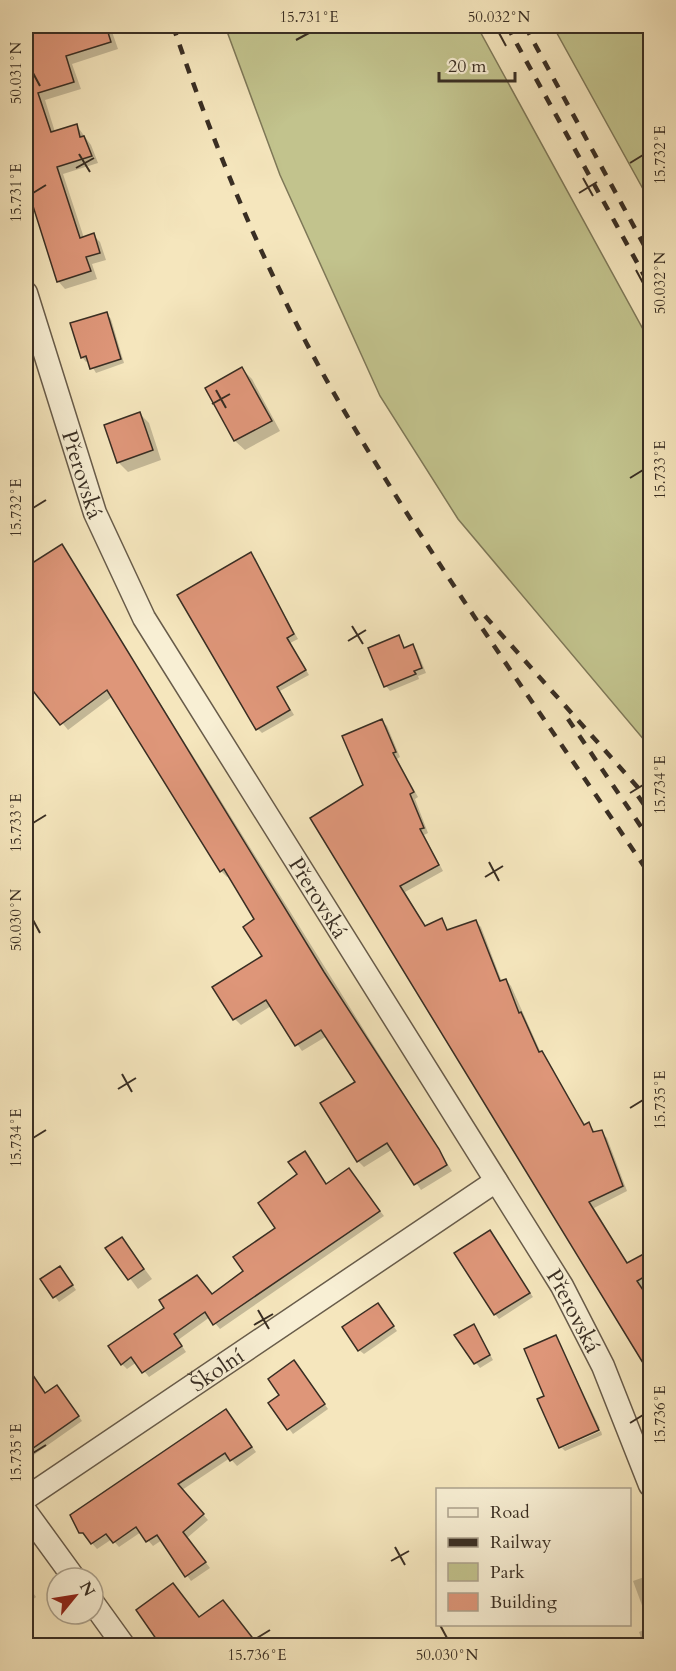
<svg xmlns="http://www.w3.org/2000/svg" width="676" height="1671" font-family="Cardo,serif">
<rect width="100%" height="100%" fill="#f5e6bd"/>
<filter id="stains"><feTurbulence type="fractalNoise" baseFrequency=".00333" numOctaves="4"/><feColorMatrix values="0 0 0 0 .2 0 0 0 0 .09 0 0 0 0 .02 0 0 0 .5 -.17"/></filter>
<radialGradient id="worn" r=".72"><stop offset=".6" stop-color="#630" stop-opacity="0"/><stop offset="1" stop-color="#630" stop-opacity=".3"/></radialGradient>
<g fill="#c2c38d" stroke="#7e7858" stroke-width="1.5">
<path d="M225,26H477L650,342V747L458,519L380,396L280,175Z"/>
<path d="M553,26H650V203L648,198Z"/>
</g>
<g fill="#0003">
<path d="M26,26H110L118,49L72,64L81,89L45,100L55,132L77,126L91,145L98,163L63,174L84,238L93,235L100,242L106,260L92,264L97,279L65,289L58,281L26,178Z"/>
<path d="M107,314L111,319L124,363L96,373L89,361L86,362L82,357Z"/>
<path d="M242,369L252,379L280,431L245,450L235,441L207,389Z"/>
<path d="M140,414L149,423L161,460L128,472L118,462Z"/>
<path d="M62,546L452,1171L421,1190L393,1149L364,1167L358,1161L357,1082L327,1036L302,1051L271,1006L241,1025L235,1019L264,956L256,920L230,875L227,877L221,871L113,696L68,730L26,678V569Z"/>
<path d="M250,554L298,639L290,643L309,675L280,691L294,715L262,733L258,729Z"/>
<path d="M398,637L406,649L412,646L417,651L426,673L418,676L419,679L390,691L386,686Z"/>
<path d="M382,721L387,726L400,757L397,759L418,797L415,799L428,833L424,835L443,871L405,892L426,928L442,920L449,931L475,921L481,927L502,982L506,980L511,986L541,1053L586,1126L589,1124L596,1133L601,1132L607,1138L627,1191L594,1208L628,1264L650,1252V1374L312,819L365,786Z"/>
<path d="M304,1153L327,1185L349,1170L384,1216L220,1329L210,1317L178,1340L186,1352L149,1377L137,1362L127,1369L122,1364L246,1272L277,1229L299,1175Z"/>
<path d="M490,1232L533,1297L499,1319L495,1314Z"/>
<path d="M122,1239L152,1279L138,1289L108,1249Z"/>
<path d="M60,1267L76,1290L59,1302L42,1279Z"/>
<path d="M378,1305L397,1331L364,1354L359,1350Z"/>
<path d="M474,1325L493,1360L480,1368L456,1336Z"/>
<path d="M556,1337L600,1428L560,1446L546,1396Z"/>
<path d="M26,1365L45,1394L61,1391L82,1421L28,1459L26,1456V1408L31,1404L26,1396Z"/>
<path d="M298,1366L328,1409L293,1434L270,1403L281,1395Z"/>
<path d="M226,1411L256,1452L237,1466L230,1458L182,1490L208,1520L187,1538L210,1568L191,1581L162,1540L153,1546L141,1532L119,1547L112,1539L97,1549L75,1524L76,1521Z"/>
<path d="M601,1431L602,1435L565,1451L562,1448Z"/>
<path d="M650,1575V1646H644L639,1632L650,1627L633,1581Z"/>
<path d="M26,1583L36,1597L26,1605Z"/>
</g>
<g fill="#de9679" stroke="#392e23" stroke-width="1.5">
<path d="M26,26H106L111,42L66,56L74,82L38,93L51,132L77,124L80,137L84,136L92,156L57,167L80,238L94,233L100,253L86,257L91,271L57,282L26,184Z"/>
<path d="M107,312L121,359L90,369L86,356L81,358L70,323Z"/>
<path d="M242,367L272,421L234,441L205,388Z"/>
<path d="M140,412L153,450L117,463L104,425Z"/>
<path d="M62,544L324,972L439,1149L447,1165L414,1185L387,1143L357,1162L320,1103L355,1082L321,1030L295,1046L266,1000L233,1020L212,987L262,956L243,927L254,919L224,869L220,872L107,690L60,725L26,682V567Z"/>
<path d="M251,552L294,634L287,638L306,670L277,687L290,710L256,730L177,595Z"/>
<path d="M399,635L404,648L413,644L422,668L414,671L416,674L384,687L368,648Z"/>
<path d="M382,719L396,752L393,753L414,792L410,794L424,828L420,829L439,865L400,886L425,926L442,918L447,930L476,920L500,981L506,979L519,1013L521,1012L539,1052L542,1051L584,1125L589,1122L593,1132L602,1130L623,1186L589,1202L627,1263L651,1250V1273L637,1281L651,1302V1376L310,818L363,785L342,736Z"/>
<path d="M305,1151L326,1184L349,1168L380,1211L213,1325L205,1312L174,1334L182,1346L142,1373L131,1357L121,1365L108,1346L164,1308L159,1300L197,1275L212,1294L243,1271L233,1257L275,1228L258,1203L297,1174L288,1162Z"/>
<path d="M490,1230L530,1293L494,1315L454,1253Z"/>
<path d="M122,1237L144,1269L128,1280L105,1248Z"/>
<path d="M60,1266L73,1285L53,1298L40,1279Z"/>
<path d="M378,1303L394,1326L358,1351L342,1327Z"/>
<path d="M474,1324L490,1355L474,1364L454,1335Z"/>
<path d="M556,1335L599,1430L559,1448L537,1399L544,1396L524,1349Z"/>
<path d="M294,1360L325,1404L287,1430L268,1403L279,1395L268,1379Z"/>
<path d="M26,1365L45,1393L57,1385L79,1416L26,1453Z"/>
<path d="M226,1409L252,1447L230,1461L225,1453L178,1484L204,1514L183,1532L206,1562L185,1577L157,1535L146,1542L136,1527L113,1543L106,1534L91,1544L83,1533H79L70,1515Z"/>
<path d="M173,1583L199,1617L223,1600L259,1646H161L136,1610Z"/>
</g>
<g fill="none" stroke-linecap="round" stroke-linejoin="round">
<g stroke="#685c4a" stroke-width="25">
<g id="street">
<path id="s1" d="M26,293L95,513L144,618L562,1286L603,1366L650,1485"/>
<path id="s2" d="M26,1498L496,1181"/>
<path d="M26,1512L74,1578"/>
<path d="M93,1603L124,1646"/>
</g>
</g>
<use href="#street" stroke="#f8efd4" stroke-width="22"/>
<g stroke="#392e23" stroke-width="4.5" stroke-dasharray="10 10" stroke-linecap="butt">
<path d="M173,26C220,163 277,300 352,424C444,579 550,726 650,875"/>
<path d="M507,26L650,286"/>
<path d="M525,26L650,256"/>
<path d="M485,616L650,801"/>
<path d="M568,719L650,840"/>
<path d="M638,796L650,813"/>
</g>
</g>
<path fill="none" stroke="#392e23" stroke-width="2" d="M499,33L506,46M296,40L309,33M33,73L40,86M79,154L90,172M630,163L643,155M76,168L94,158M583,178L593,196M33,193L46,185M579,193L597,182M636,270L643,283M216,390L226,408M212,404L230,394M630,478L643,470M33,508L46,500M352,626L363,644M348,641L366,630M630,793L643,785M33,823L46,815M489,862L499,881M485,877L503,866M33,920L40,933M122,1074L132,1092M118,1089L136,1078M630,1108L643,1100M33,1138L46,1130M258,1310L269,1329M254,1325L273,1314M630,1423L643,1415M33,1453L46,1445M395,1547L405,1565M391,1561L409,1551M440,1625L447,1638M257,1638L270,1630"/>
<g text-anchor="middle" stroke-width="4.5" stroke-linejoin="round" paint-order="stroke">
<g font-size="22" fill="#392e23" stroke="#f8efd4">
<text dy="8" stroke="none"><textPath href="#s1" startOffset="190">Přerovská</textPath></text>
<text dy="8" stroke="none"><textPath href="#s1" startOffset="676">Přerovská</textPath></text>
<text dy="8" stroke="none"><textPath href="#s1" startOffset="1162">Přerovská</textPath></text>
<text dy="8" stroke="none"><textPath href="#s2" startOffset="230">Školní</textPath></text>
</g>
</g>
<rect width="676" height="1671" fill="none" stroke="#f5e6bd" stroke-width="66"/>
<rect x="436" y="1488" width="195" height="138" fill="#f8efd4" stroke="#aca28d" stroke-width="1.5"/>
<rect x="448" y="1508" width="30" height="9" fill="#f8efd4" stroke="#aca28d" stroke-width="1.5"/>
<text x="490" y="1518" font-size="18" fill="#392e23">Road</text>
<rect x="448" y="1538" width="30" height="9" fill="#392e23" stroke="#aca28d" stroke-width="1.5"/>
<text x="490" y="1548" font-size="18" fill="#392e23">Railway</text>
<rect x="448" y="1563" width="30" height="18" fill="#c2c38d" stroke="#aca28d" stroke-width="1.5"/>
<text x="490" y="1578" font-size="18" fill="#392e23">Park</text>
<rect x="448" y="1593" width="30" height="18" fill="#de9679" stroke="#aca28d" stroke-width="1.5"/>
<text x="490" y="1608" font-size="18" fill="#392e23">Building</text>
<g transform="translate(75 1596) rotate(60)"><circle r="28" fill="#f8efd4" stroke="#aca28d" stroke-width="1.5"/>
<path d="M0-4.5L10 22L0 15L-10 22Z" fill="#8f2418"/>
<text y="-9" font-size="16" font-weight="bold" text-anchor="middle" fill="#392e23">N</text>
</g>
<path d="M439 72v9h76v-9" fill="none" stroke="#392e23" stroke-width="3"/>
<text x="448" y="72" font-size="18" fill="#392e23" stroke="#f8efd4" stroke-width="4.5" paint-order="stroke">20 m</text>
<rect x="33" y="33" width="610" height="1605" fill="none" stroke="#392e23" stroke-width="2"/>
<g font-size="15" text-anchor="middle" fill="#392e23">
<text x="309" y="22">15.731°E</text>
<text x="499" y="22">50.032°N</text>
<text transform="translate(16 73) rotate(-90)" y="5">50.031°N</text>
<text transform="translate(660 155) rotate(-90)" y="5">15.732°E</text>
<text transform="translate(16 193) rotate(-90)" y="5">15.731°E</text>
<text transform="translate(660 283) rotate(-90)" y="5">50.032°N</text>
<text transform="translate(660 470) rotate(-90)" y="5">15.733°E</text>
<text transform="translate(16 508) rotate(-90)" y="5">15.732°E</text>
<text transform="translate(660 785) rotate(-90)" y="5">15.734°E</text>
<text transform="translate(16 823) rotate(-90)" y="5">15.733°E</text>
<text transform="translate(16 920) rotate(-90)" y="5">50.030°N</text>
<text transform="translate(660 1100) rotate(-90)" y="5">15.735°E</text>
<text transform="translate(16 1138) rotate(-90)" y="5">15.734°E</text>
<text transform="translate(660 1415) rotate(-90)" y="5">15.736°E</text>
<text transform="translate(16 1453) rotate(-90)" y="5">15.735°E</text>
<text x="257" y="1660">15.736°E</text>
<text x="447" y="1660">50.030°N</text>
</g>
<rect width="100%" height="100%" filter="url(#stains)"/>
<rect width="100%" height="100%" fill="url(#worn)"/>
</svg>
